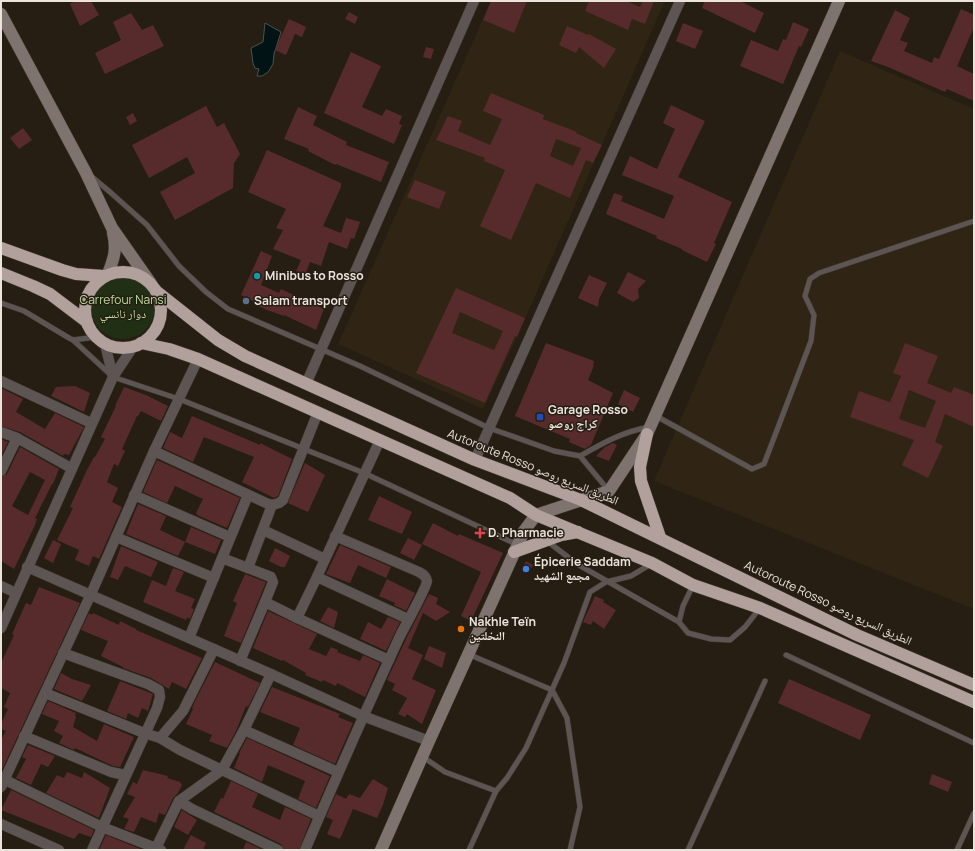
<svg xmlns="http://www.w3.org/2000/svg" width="975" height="851" font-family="Manrope,'Noto Naskh Arabic',sans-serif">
<rect width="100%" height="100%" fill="#261e13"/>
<g fill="#302414">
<path d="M491,1H665L517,337L483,409L338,344Z"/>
<path d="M840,51L974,109V609L654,481Z"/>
</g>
<circle fill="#212f15" cx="123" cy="307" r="32"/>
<path fill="#021315" stroke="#485251" d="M265,23L281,32L274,54L273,64L268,72L262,76H257L259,69L255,68L253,63L251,48L263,42Z"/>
<g fill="#572b2b" fill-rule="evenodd">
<path d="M75,1H91L99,15L80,26L70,4Z"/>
<path d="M491,1H527L514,33L483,20Z"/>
<path d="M589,1H626L640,7L643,1H654L645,24L632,19L628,30L585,11Z"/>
<path d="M705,1H740L764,13L755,33L702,8Z"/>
<path d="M961,9L974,15V27L957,66L974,74V101L947,89L945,92L888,67L871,61L895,10L910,18L900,40L908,43L904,51L932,63L934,57L939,59Z"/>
<path d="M349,12L358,17L355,24L345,19Z"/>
<path d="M131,13L142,30L153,25L164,46L105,74L95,53L121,40L113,22Z"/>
<path d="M289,19L306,27L302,37L295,34L286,55L275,50Z"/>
<path d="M793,22L809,29L801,47L799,46L783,84L740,66L751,40L778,51L783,39L786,40Z"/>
<path d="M683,23L703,31L695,49L676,41Z"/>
<path d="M567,26L588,35L589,34L616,49L604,68L579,47L576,53L559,45Z"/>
<path d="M426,47L434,49L431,59L423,57Z"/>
<path d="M351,52L381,66L362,107L382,116L386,109L402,116L399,124L402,125L394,144L324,113Z"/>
<path d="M491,93L544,115L543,119L577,132L576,133L602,145L593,163L586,160L570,198L536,183L511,240L480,226L505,170L484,161L485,158L436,140L448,116L462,121L458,131L490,145L502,119L483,111ZM556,139L581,148L573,166L550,156Z"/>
<path d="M671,105L705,121L678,177L732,202L714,243L716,244L707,262L682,250V249L656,238L657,236L606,214L614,193L623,196L621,201L664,219L674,196L622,175L630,156L657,169L675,129L663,123Z"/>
<path d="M206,106L217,127L224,123L240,154L234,163L233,188L175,220L160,192L195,173L187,157L149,178L132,145Z"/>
<path d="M298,107L317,116L313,125L347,142L346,145L389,162L381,182L336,164L335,165L308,151L309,149L284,139Z"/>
<path d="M133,113L137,121L130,125L126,117Z"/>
<path d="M23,128L32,140L19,149L10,138Z"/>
<path d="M267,150L341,183V187L323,226L341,233L346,218L360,222L354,239L351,238L347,249L329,242L321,266L310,262L305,275L296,271L301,260L273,249L283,230L276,228L286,209L248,192Z"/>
<path d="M415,180L446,192L439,209L407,197Z"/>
<path d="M261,251L272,256L261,285L279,293L281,289L324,309L316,330L284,315V316L267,310L254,304L255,302L241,295Z"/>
<path d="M628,272L646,281L638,289L639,298L633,302L617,293Z"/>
<path d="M589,275L607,283L599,299L598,307L578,298Z"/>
<path d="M456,288L525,318L517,337L515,336L485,403L416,373ZM460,312L503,331L494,350L452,333Z"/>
<path d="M546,343L594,361L593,368L588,380L613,393L591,445L585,449L569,442L570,439L515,416Z"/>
<path d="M905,343L938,356L927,383L951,393L954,387L974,395V427L945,414L935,442L943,446L928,478L902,465L914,440L850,417L859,391L890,402L901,376L893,373ZM909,390L936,401L925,428L899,419Z"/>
<path d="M75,386L90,393L84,412L51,396L56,387Z"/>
<path d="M124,387L146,395L168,406L161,421L141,411L138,416H137L122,449L125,451L118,466L114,464L107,482L118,488L112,502L122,507L99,559L93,556L89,566L75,560L79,550L57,540L73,508L70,507L86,472L94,457H95L105,439L101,437L116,406H115Z"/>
<path d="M1,388L23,399L16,412L45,429L55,413L84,427L69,455L64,454L63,456L20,432L1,426Z"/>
<path d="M624,390L640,398L633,412L618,404Z"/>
<path d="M192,416L260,445V443L292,459L278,496L274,498L242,482L254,457L204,437L193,462L163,448L170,432L182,438Z"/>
<path d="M1,439L8,442L1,456Z"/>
<path d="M613,443L617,445L609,461L596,456L605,447Z"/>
<path d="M20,447L59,469L53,484H52L35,518L37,519L35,525L14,569L1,561V477L7,474ZM30,472L45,480L28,515L12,506Z"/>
<path d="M157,460L240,498L227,528L197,515L196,513L203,499L175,486L167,503L143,492Z"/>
<path d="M305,463L325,475L308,512L288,503Z"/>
<path d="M379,496L412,512L402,534L368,520Z"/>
<path d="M138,504L166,516L160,530L185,542L178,556L126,534Z"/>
<path d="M433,523L458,536L459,534L503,553L471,621L461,616L481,572L422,544Z"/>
<path d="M191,527L221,540L215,554L185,542Z"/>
<path d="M408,538L422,545L414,560L400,553Z"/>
<path d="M53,540L61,544L53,563L44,558Z"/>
<path d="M340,545L391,567L386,578L358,565L350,583L326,574Z"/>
<path d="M121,546L158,562L151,577L125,566L118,580L110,577Z"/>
<path d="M275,548L290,556L285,567H281L269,561Z"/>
<path d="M526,561L533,565L528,573L521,570Z"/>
<path d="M173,568L184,572L175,591L195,599L191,608L194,609L190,619L187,617L186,620L143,602L152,580L166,586Z"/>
<path d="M245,574L266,582L241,643L224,636L237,603L233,601Z"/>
<path d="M387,579L415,593L406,611L394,605L395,603L379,596Z"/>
<path d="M39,587L80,603L1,772V740L6,731L1,729V724L8,709L4,707L10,693L1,688V663L14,635L12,634L26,603L31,605Z"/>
<path d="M429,594L438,598L436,604L450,612L436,621L423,613L408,648L423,655L412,679L436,690L422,724L407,714L405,717L398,714L407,698L392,690L395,684L387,680L406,639Z"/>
<path d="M595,596L604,600L603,602L616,610L604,629L593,621L591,625L583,622Z"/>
<path d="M328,607L338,612L334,628L320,621Z"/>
<path d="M268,611L317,634L309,649L326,656L331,647L338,650L337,652L360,661L363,655L380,663L365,697L337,683L336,686L323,680L322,682L305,675L306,673L283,660L282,661L253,648Z"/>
<path d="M89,613L92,615L93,613L119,625L120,621L136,629V630L202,658L186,689L172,682L169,689L151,678L123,668V667L101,656L108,641L81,630Z"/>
<path d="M388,617L400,622L386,651L360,639L368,622L381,629Z"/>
<path d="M429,646L446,653L442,668L424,659Z"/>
<path d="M215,662L260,683L248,707L246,706L236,731L227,748L209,741L212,735L186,724L193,709L192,708L195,701Z"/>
<path d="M61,673L72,679L91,685L82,701L54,689Z"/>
<path d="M789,679L871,715L860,740L778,703Z"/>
<path d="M120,681L153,694L148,711L142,708L138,718L128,713L126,719L107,711Z"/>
<path d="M272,687L340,714L338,717L353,723L335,764L293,745L300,728L260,712Z"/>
<path d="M48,701L76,713L75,715L76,717L73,727L97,741L104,724L134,737L120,767L113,766L75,748L74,750L59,743L63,736L54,731L59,721L42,714Z"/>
<path d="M247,738L330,776L316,808L298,799L305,781L268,765L262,782L234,768L240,753H239Z"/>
<path d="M28,745L55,756L48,767L41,764L31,785L16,778L26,759L22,757Z"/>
<path d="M143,770L168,776L167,778L180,782L182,785L178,793L173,798L165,815L159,813L156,823L141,817L134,832L124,829L129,819L123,817L135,797L127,794L133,782L137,784Z"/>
<path d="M67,772L82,778L84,772L110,788L99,818L46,793L57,775L64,778Z"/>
<path d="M932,774L952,782L948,792L929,784Z"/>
<path d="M373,779L388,788L383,805L377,818L353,809L340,839L327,834L333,820L326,817L336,794L346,799L349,794L360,798Z"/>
<path d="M231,781L258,794L252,807L280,820L285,807L311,819L299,850H284L281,844L214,812L221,798L223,799Z"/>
<path d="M11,790L94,830L91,837L79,833L74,839L1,810Z"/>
<path d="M182,810L197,820L188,835L174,827Z"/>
<path d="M106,835L143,850H99Z"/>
<path d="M191,835L206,843L203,850H183Z"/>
<path d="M246,842L263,850H243Z"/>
</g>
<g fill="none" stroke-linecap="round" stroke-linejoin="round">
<g stroke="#413a2f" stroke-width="6">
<g id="lane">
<path d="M92,177L110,192L147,225L179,266L206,292L228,309L360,366L489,428L554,451L580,456C603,443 622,432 649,427"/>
<path d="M1,303L24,311L69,338L73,340L96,337"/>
<path d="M73,340L113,377L179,399L364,473L518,545"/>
<path d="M656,416L752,469L764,464L811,341L814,315L805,296L810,279L819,273L974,221"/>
<path d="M580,456L609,491"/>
<path d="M547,541L577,564L679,622"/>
<path d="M693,585L683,606L679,622L688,633L711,639L730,640L745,627L760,608"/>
<path d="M468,654L552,690L567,718L580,807L570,850"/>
<path d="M786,655L974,743"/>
<path d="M423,757L445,772L496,791L507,778L526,748L564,663L590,592L606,582L631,576L651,564"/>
<path d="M469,850L496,791"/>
<path d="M688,850L765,681"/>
<path d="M957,850L974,813"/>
</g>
</g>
<g stroke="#413a2f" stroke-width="11">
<g id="street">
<path d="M105,344L113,377"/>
<path d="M1,381L91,423"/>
<path d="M306,384L474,1"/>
<path d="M1,432L17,438L71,468"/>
<path d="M380,440L316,579L297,618L389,660"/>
<path d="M154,451L266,503L272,505L279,503L283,500L318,412"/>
<path d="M475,460L680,1"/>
<path d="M1,471L17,438"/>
<path d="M134,495L230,537"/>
<path d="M263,530L325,559"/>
<path d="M116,537L214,578"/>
<path d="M222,558L271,577L273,582L265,602"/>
<path d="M27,567L271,674L363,716L429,741"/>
<path d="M248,568L272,505"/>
<path d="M317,577L408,619"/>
<path d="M1,586L16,593"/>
<path d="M1,628L113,377L133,347"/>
<path d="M189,638L248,495"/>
<path d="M63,653L148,684L159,690L160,697L157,708L92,850"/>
<path d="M240,661L265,602L297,618"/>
<path d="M271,674L244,730L222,770L319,816"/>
<path d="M45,693L144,733L160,738L180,750L222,770L179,801L155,850"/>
<path d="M244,730L338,772"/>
<path d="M24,736L111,772L125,775"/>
<path d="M160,738L183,711L214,649"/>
<path d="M1,778L102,827L161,850"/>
<path d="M1,787L91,594L154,451L198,359"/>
<path d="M179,801L192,809L278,850"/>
<path d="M1,824L59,850"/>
<path d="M305,850C336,778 367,707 400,636C405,626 427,587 427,581C426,576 423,574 419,572L335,536"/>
</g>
</g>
<g stroke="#413a2f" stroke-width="13">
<g id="secondary">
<path d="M1,14L86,173L112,228L152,285"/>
<path d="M108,274C114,258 117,250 113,233"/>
<path d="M381,850L429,741L524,531L536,515L609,491L647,434L839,1"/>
</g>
</g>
<g stroke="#413a2f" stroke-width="13">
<g id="highway">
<path d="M1,248L62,270L76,274L104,276"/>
<circle cx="123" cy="310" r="38"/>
<path d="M1,273L33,286L50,294L87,322"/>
<path d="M156,291L218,340L245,356L475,460L581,500L857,635L974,685"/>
<path d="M141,343L169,349L198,359L510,498L536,515L652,563L693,585L760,608L974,702"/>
<path d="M647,434L640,467L641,481L660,537"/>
<path d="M514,552L561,535L578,532"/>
</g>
</g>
<use href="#lane" stroke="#5c5553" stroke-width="5"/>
<use href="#street" stroke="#5c5553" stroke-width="10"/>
<use href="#secondary" stroke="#7f7370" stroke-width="12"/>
<use href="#highway" stroke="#b2a09c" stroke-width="12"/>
</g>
<circle fill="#0f9aa8" stroke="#261e13" stroke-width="1.5" cx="257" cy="276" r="4"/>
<circle fill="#5c6f8a" stroke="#261e13" stroke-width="1.5" cx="246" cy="301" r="4"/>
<rect fill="#1a4fb4" stroke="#261e13" stroke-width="1.5" x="536" y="413" width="8" height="8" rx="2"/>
<path fill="#e0444e" stroke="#261e13" stroke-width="1.5" d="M478 527h4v4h4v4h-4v4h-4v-4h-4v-4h4z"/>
<circle fill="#3f7fe0" stroke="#261e13" stroke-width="1.5" cx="526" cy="569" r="4"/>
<circle fill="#e8710a" stroke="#261e13" stroke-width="1.5" cx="461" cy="629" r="4"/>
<g text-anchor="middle" stroke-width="3" stroke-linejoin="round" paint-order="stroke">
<g font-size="12" font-weight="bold" fill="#eae4dd" stroke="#261e13" text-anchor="start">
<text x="265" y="280">Minibus to Rosso</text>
<text x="254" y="305">Salam transport</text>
<text x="548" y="414">Garage Rosso<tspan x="548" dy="14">كراج روصو</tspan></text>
<text x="488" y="537">D. Pharmacie</text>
<text x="534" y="566">Épicerie Saddam<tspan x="534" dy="14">مجمع الشهيد</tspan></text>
<text x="469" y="626">Nakhle Teïn<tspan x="469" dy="14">النخلتين</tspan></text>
</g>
<g font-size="12" fill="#b9dc9b" stroke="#261e13">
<text x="123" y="304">Carrefour Nansi<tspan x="123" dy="14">دوار نانسي</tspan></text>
</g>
<g font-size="12" fill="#eae4dd" stroke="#261e13">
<text transform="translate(533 467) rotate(22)" y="4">Autoroute Rosso الطريق السريع روصو</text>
<text transform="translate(828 603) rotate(25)" y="4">Autoroute Rosso الطريق السريع روصو</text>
</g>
</g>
<rect width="975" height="851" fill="none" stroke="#eae4dd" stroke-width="4"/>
</svg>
